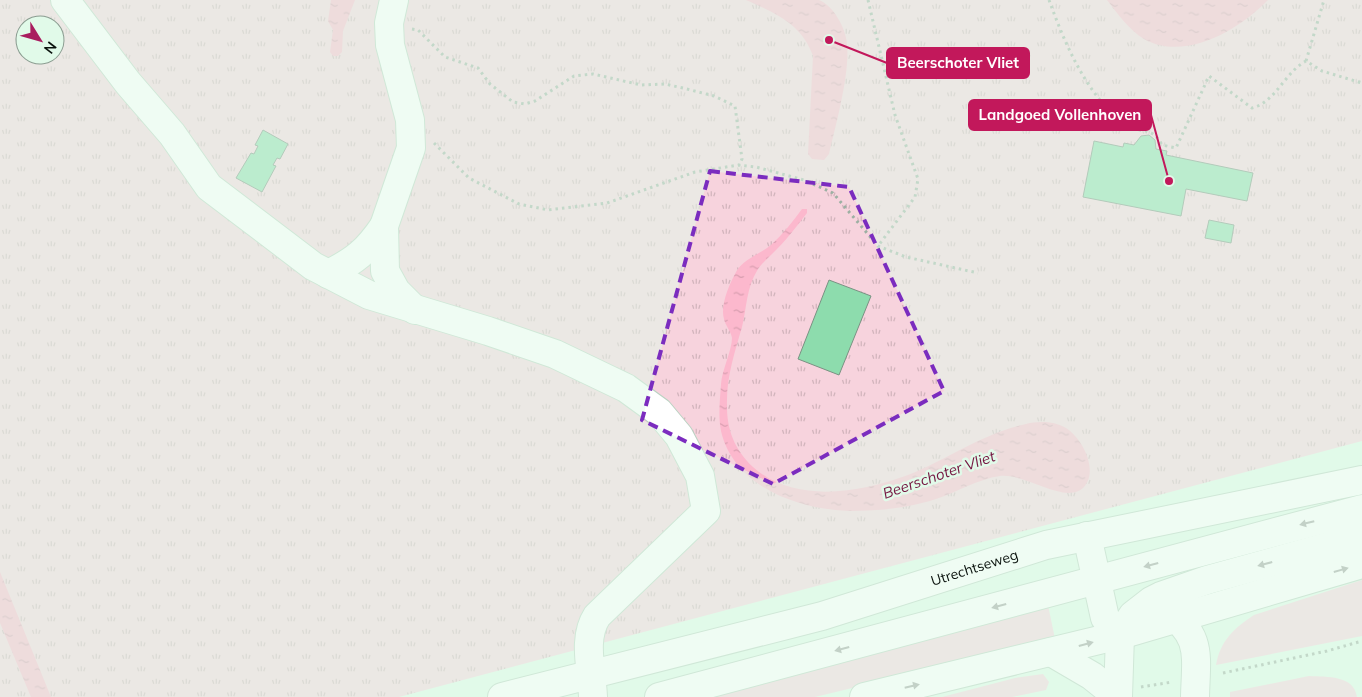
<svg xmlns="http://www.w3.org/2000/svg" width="1362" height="697" font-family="Mulish,sans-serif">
<defs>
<pattern id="park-tufts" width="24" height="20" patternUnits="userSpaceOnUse" patternTransform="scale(1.25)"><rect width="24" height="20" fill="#f7d3dd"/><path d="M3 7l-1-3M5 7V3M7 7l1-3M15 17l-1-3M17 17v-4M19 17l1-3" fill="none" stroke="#d2b4bc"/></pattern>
<pattern id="water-ripples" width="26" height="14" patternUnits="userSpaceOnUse" patternTransform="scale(1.25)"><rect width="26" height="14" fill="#fcb8cd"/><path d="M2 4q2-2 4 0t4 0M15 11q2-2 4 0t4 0" fill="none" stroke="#d79daf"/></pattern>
</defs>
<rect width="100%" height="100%" fill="#e1fae9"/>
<g fill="#f7d3dd">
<path d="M1362,580V636L1216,665C1220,641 1234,628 1254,615Z"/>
<path d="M1048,605L1055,639L815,697H700Z"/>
<path d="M1043,674L1049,682L1046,690L1012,697H942L1015,678Z"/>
<path d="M1309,676C1327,677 1354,675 1357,697H1230V692Z"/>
</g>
<path fill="url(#park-tufts)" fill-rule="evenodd" d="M0,0H1362V441L399,697H0ZM25,25H55V55H25Z"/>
<g fill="url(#water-ripples)">
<path d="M331,0H355L343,31L342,52L338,56H333L330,52L333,30L328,21Z"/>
<path d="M746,0C759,0 810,0 819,0C834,6 846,29 847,44C850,74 836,124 829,154L824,160L812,159L808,154L813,56C802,24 775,13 746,0Z"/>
<path d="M1107,0H1268C1239,30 1185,62 1144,39C1130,31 1117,13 1107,0Z"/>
<path d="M802,209H807V213C796,227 785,242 772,254C767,259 762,263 758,269C746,288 747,307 742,327C735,351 727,376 727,400C726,427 733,448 753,467C794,504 860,493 908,475C948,459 983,433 1026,424C1038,421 1054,421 1066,428C1082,438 1099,470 1084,487C1066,506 1026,473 1000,476C978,479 957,492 936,499C909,508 878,511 849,511C798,509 734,487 721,431C718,416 720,399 721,384C722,370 732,350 732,338C731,331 725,325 724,319C720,306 729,285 735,274C742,259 759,255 771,245C783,234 793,221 802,209Z"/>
<path d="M0,572L51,697H31L0,623Z"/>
</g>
<g fill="#8ddcad" stroke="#7a9283">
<path d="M263,130L288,144L280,159L277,158L273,165L276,166L262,192L236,178L251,153L254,154L258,146L255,145Z"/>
<path d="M1149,135L1155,140L1156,149L1167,151L1166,155L1253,173L1247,201L1186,189L1181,216L1083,197L1094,141L1123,147L1124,143L1134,145L1141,136Z"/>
<path d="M1209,220L1234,225L1231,243L1205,238Z"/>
<path d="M829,280L871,296L839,375L798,359Z"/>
</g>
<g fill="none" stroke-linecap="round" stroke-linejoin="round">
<g stroke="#bad2c2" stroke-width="30">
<g id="minor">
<path d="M65,0L128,83L172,134L209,187L313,266L369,295L488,331L555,354L626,388L659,412L679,436L700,476L706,511L597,616C582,639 592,670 593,697"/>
<path d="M394,0L389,23L390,45L410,120L411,148L384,226L385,271L396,291L415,310"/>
<path d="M328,274C355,261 367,251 384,226"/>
<path d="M1087,536L1105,618L1120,635"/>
<path id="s1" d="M502,697L822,616L1046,545L1362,480"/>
</g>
</g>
<g stroke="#bad2c2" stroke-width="30">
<g id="major">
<path d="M1164,609C1203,635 1196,655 1195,697"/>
<path d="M1051,652L1092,676L1118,697"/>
<path d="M659,697L1362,509"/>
<path d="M864,697L1120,635L1362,564"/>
<path d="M1118,697L1120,635L1133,615L1151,601L1161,596L1207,580L1362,537"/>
</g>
</g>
<g stroke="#9db0a3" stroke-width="3" stroke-dasharray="2.5 4" stroke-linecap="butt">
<path d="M868,0L895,115L918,179L915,197L878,246"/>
<path d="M1049,0C1065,44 1086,94 1124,124C1139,135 1151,124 1162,145L1176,148L1209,76L1252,108C1276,102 1284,73 1306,61L1322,71L1362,83"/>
<path d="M412,29L418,30L445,57L478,68L490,84L513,102L525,104L535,101L574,76L593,74L641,85L665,84L687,89L714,96L735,106L742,159L739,165"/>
<path d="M1306,61L1324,0"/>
<path d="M434,143L469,178L519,204L548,210L607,203L695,172L739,165L756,167L804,180L833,193L878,246L906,257L978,273"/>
<path d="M1223,673L1327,651L1362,641"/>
<path d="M1141,687L1172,682"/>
</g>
<use href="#minor" stroke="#fff" stroke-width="28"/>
<use href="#major" stroke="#fff" stroke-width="28"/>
</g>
<defs><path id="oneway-solid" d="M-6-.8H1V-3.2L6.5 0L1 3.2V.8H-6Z" transform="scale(1.25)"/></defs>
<g fill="#9da09e">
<use href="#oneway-solid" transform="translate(1307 523) rotate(166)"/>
<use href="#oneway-solid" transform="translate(1265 564) rotate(165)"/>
<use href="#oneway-solid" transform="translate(1151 565) rotate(165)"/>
<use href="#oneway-solid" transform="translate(1341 570) rotate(-16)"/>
<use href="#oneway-solid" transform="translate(999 606) rotate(165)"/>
<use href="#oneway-solid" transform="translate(1086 644) rotate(-15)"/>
<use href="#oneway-solid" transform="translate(842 649) rotate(165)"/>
<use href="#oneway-solid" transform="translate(912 686) rotate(-13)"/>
</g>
<path d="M0 0H1362V697H0ZM710,171L849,187L944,391L773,484L642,420Z" fill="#e1fae9" fill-opacity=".55" fill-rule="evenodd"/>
<path fill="none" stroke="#7b2cbf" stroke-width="4" stroke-dasharray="10 6" stroke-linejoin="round" d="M710,171L849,187L944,391L773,484L642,420Z"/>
<g text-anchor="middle" stroke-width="5" stroke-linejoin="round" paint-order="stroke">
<g font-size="14" fill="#0a120d" stroke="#e1fae9">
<text dy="5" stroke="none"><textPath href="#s1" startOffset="490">Utrechtseweg</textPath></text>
</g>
<g font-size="15" font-style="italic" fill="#751641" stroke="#e1fae9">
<text transform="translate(939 475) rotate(-19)" y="5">Beerschoter Vliet</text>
</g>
</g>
<path fill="none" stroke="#c2185b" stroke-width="2" d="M829 40L887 63M1169 181L1151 115"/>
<g fill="#c2185b" stroke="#e1fae9" stroke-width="2">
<circle cx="829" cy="40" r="5"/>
<circle cx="1169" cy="181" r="5"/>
</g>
<g fill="#c2185b" stroke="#c2185b" stroke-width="2">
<rect x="887" y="48" width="142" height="30" rx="5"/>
<rect x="969" y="100" width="182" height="30" rx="5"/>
</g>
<g font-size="15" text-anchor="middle" font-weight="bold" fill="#fff">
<text x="958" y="68">Beerschoter Vliet</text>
<text x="1060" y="120">Landgoed Vollenhoven</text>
</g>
<g transform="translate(40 40) rotate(127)"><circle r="24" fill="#e1fae9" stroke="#8b9d91"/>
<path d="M0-4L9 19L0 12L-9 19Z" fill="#a91d5f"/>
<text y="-8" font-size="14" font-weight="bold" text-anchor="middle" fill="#0a120d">N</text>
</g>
</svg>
